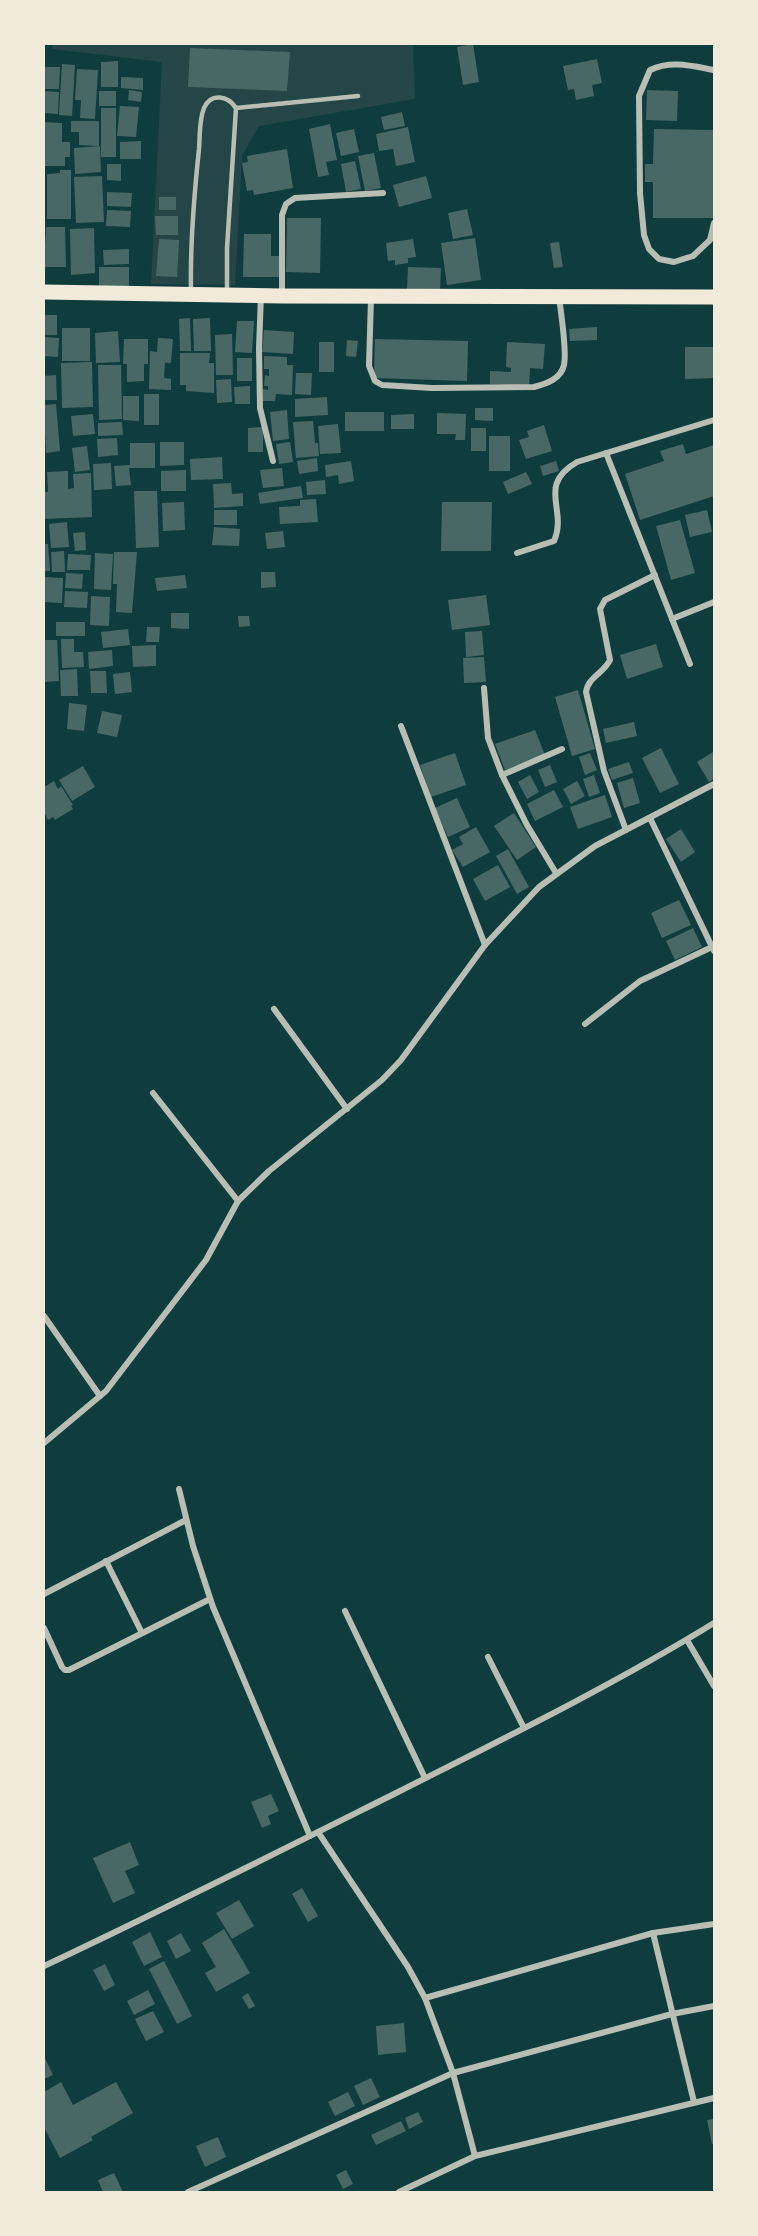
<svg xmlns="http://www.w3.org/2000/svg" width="758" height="2236" font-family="Barlow,sans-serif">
<rect width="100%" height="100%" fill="#0f3d3e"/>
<path fill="#244646" d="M53,44H413L415,99L259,126L242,156L235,285L151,284L162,62L52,49Z"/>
<g fill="#486865">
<path d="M473,44L479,82L463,85L457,47Z"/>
<path d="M190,48L290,52L287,91L188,87Z"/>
<path d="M597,59L602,83L592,85L594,96L576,100L574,89L568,90L563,66Z"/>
<path d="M118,61V87H101V62Z"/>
<path d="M62,64L75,65L72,116L59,115Z"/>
<path d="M44,67H60L59,89H44Z"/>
<path d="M77,69L98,70L95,119L80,118L81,100H75Z"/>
<path d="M121,77L143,78V90L121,88Z"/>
<path d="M129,90L142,92L141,102L128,100Z"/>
<path d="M647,90L678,91L677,121L646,120Z"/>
<path d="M44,91L59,92L58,114L44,113Z"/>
<rect x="99" y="91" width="17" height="15"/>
<path d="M120,106L139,107L136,137L117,136Z"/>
<rect x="101" y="108" width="15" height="49"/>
<path d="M402,112L405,126L384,130L381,117Z"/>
<path d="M71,121H99V146L79,145V132H71Z"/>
<path d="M44,122L62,123V142H70V157H65V166H44Z"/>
<path d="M330,124L337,160L326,162L329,175L318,177L309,129Z"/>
<path d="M408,127L415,162L396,166L393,149L379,151L376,134Z"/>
<path d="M354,129L359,152L341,156L336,133Z"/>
<path d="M654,129L714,130L713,218H653V182H645V164H653Z"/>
<path d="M141,141V159H120V142Z"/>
<path d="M100,146L101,172L75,174L74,148Z"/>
<path d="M287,149L293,188L254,195L253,190L247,191L242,163L248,162L247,156Z"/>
<path d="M374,153L381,188L365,191L358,156Z"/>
<path d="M355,161L361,189L346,192L341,164Z"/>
<path d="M107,164H121V181L107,180Z"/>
<path d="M60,170H71V219H47V174L60,173Z"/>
<path d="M102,176L104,222L76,223L74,177Z"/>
<path d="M426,176L432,198L399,207L393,185Z"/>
<path d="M107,192L132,193L131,207L107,206Z"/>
<rect x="159" y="197" width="17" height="13"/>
<path d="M467,209L473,235L453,239L448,213Z"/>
<path d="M107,210L131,211L130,227L106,226Z"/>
<path d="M155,216H178V235H156Z"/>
<path d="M287,218H321L320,273L286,272Z"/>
<path d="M46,227H65L66,267H44Z"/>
<path d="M94,228L95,273L71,275L70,229Z"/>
<path d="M244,234H271V256H279V277H243Z"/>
<path d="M475,238L481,280L447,285L441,243Z"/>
<path d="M159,239L179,240L177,277L156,276Z"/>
<path d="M413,239L416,257L408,258V263L395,265V260L388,261L386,243Z"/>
<path d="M559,242L563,267L554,268L550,243Z"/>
<path d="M129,249V264L104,265L103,250Z"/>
<rect x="99" y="267" width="30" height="20"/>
<path d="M408,267L441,268L440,292L407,291Z"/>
<rect x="44" y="315" width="13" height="20"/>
<path d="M190,318L191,351H180L179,319Z"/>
<path d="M210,318L211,351H194L193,319Z"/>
<path d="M237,321H254L252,353L235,352Z"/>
<path d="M597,327V340L570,341L569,329Z"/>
<rect x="62" y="328" width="28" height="33"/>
<path d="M264,330L294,332L293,354L262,352Z"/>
<path d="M118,331L120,362L96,363L95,333Z"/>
<path d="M232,334L233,375H216L215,335Z"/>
<path d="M44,337L59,338L58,357L44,356Z"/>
<path d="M158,338L173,339L171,363H165L164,378L171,379V390L149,389L150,351L157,352Z"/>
<path d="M124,339H148V364H144V381L127,382V364H123Z"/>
<path d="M375,339L468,341L467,381L374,378Z"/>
<path d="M347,340L358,341L356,357L346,356Z"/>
<rect x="319" y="342" width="15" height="30"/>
<path d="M507,342L545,344L543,369L530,368L529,386L490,384V371L511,372V368L506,367Z"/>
<path d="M685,347H714V378L685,379Z"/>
<path d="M180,353H210L209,363H214V393L186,391V385H180Z"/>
<path d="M264,356L287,357V365H293L292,395L276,394L275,401H262L263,389L268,390V386H264L265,375L269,376V369H264Z"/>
<rect x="237" y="358" width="15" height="23"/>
<path d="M92,362L93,407L62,408L61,363Z"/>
<path d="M98,365H121L122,419L99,420Z"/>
<path d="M296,373H312L311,395L295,394Z"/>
<path d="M56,375L57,400H44V376Z"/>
<path d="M231,379L232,402L217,403L216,380Z"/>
<path d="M250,386V404H235L234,387Z"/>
<rect x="144" y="394" width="15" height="31"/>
<path d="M123,396H139V421L123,420Z"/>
<path d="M327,397L328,415L295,417V399Z"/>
<path d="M56,404L60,451L46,453L44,405Z"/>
<path d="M475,408H493V421L475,420Z"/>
<path d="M287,410L289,439L273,441L270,412Z"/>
<rect x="345" y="412" width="39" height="19"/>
<path d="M437,413L466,414L465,440H455L456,434H437Z"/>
<path d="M93,414L95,434L73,436L71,416Z"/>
<path d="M414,414V429H391V415Z"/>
<path d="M313,421L315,443H318L319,456L296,458L293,422Z"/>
<path d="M122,422L123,435L98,436V423Z"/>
<path d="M338,424L341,453L320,454L318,426Z"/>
<path d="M544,425L552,451L526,459L519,440L529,437L527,431Z"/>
<path d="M263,427V452H248V428Z"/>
<rect x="471" y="428" width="15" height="23"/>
<rect x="489" y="436" width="21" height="35"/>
<path d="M117,438L118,455L98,457L97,439Z"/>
<path d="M160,442H184V465L160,466Z"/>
<path d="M290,442L293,462L279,464L276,444Z"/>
<path d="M130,443H155V468H129L131,485L116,486L114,466L130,465Z"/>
<path d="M683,444L686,454L714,445V496L640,520L625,474L664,461L660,451Z"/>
<path d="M87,446L90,470L75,472L72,448Z"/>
<path d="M222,457L223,479L191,480L190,459Z"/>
<path d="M317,458L318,471L299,474L297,461Z"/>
<path d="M351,461L354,481L339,484L338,475L326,477L325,465Z"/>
<path d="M556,461L559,471L543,476L540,466Z"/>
<path d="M111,463L112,489L94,490L93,464Z"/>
<path d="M282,468L284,486L263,488L260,470Z"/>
<path d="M186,470V491H161V471Z"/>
<path d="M68,471V489L74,488L73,474L91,473L92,517L44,519V492H48L47,472Z"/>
<path d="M526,472L532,484L508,494L503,482Z"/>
<path d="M325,480L326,494L307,495L306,482Z"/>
<path d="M231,483L232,494L243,493V506L214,508L213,484Z"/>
<path d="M301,486L303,498L260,504L258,493Z"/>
<path d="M134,491H157L159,547L136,548Z"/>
<path d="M316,499L318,522L280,524L279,507L300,506V500Z"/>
<path d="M184,502L185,530L163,531L162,503Z"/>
<path d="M442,502H492L491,551H441Z"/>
<rect x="214" y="510" width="23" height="15"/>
<path d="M707,510L712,532L690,537L685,515Z"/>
<path d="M680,520L695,573L671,580L656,526Z"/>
<path d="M67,522L69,547L51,548L49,524Z"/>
<path d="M214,527L240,529L239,546L212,545Z"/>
<path d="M283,531L285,547L267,549L265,533Z"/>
<path d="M85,532L86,550L75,551L73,533Z"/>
<path d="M44,544H48L50,571H44Z"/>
<path d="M64,551L65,572H52L51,552Z"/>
<path d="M114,552H137L132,613L116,612L117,584H113Z"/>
<path d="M95,553L113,554L111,590L94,589Z"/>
<path d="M68,554L91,555L90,570H67Z"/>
<path d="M261,572H275L276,587L261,588Z"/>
<path d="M66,573L83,574L82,589L65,588Z"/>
<path d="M185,575L187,588L157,591L155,578Z"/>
<path d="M44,577L63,578L62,603L44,602Z"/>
<path d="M65,591L88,592L87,608L64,607Z"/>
<path d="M486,595L490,625L452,630L448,600Z"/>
<path d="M91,596L110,597L109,626L90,625Z"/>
<path d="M171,613H189V629L171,628Z"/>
<path d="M238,616H249L250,626L239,627Z"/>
<rect x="56" y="622" width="29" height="14"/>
<path d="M147,627H160L159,642H146Z"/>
<path d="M128,629L130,645L103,648L101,632Z"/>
<path d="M482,631L484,655L466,657L465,632Z"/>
<path d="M61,639H74V652H83L84,667L62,668Z"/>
<path d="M44,640H57L59,681L44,682Z"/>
<path d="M656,644L663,667L627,679L620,655Z"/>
<path d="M156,645V666L133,667L132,646Z"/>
<path d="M112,650L113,666L89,669L88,652Z"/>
<path d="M484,657L486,682L464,683L463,658Z"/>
<path d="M77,669L78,696H61L60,670Z"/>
<path d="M90,671H106L107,693H91Z"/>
<path d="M130,672L132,692L115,694L113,674Z"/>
<path d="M578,690L595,749L572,756L555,697Z"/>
<path d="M69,703L87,705L84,731L67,729Z"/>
<path d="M102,711L122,715L117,737L97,733Z"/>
<path d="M634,722L637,736L606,743L603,729Z"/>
<path d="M535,730L545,755L505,770L495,744Z"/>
<path d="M661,748L679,784L660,793L642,758Z"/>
<path d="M713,752L714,755V779L709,782L697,762Z"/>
<path d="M455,753L466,785L431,797L420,765Z"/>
<path d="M590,753L597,770L585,775L579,757Z"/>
<path d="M629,762L633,773L612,780L608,769Z"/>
<path d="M550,765L557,782L545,787L538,770Z"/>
<path d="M83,766L95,787L72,801L59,780Z"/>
<path d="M530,775L539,792L527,799L518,782Z"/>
<path d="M594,775L600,793L589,797L583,779Z"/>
<path d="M633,778L640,803L624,808L617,783Z"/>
<path d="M54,781L58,789L61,786L73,805L71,806L73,809L55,820L53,817L48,820L44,812V787Z"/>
<path d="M577,781L585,796L571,804L563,789Z"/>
<path d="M554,790L563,807L535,821L527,804Z"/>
<path d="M605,795L612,817L578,829L570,807Z"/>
<path d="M457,798L470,827L448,837L435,808Z"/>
<path d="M514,813L536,847L517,860L494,826Z"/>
<path d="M476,827L490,852L463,867L452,850L463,844L459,837Z"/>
<path d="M681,829L695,852L681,862L666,839Z"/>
<path d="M508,849L529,887L517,894L496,856Z"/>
<path d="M498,865L510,887L485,901L473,879Z"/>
<path d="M679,900L691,925L662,938L651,913Z"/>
<path d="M693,928L702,947L675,960L666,941Z"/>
<path d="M271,1794L279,1811L268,1816L271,1824L262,1828L251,1802Z"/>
<path d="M130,1842L139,1865L125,1871L135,1893L113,1903L93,1858Z"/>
<path d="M302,1888L318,1916L308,1922L292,1894Z"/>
<path d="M239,1900L254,1926L232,1939L216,1913Z"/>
<path d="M224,1929L250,1973L216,1992L205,1973L216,1967L202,1943Z"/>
<path d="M150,1932L162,1957L144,1966L132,1942Z"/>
<path d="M181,1933L191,1951L176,1959L167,1941Z"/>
<path d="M164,1961L192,2016L177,2024L149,1969Z"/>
<path d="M105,1964L115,1985L104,1991L93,1970Z"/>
<path d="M148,1990L155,2004L134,2015L127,2001Z"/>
<path d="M248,1993L255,2006L249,2009L242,1997Z"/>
<path d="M153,2011L164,2032L146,2041L135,2019Z"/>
<path d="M404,2023L406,2052L378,2055L376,2026Z"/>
<path d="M44,2056L53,2075L44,2079Z"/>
<path d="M371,2078L380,2097L363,2105L354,2086Z"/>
<path d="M61,2082L73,2105L116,2082L133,2113L91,2137L93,2140L60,2158L44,2127V2092Z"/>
<path d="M348,2092L355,2106L335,2116L328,2102Z"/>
<path d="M418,2112L423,2122L409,2129L405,2118Z"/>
<path d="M714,2119V2144H712L707,2120Z"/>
<path d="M401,2121L406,2131L376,2145L371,2135Z"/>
<path d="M218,2137L226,2157L205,2167L196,2146Z"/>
<path d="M346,2170L353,2184L343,2189L336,2175Z"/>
<path d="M114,2173L123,2192H103L98,2180Z"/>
</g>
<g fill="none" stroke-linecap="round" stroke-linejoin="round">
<g stroke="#b8beb3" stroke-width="4.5">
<path d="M236,108L358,96"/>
<path d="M191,291C190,244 194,196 199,149C200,136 199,120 204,108C211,92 228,96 236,108L227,248V291"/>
</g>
<g stroke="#b8beb3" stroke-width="6">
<path d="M714,70C692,66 671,60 650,70L639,96L640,193L644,235L649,249L659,259L674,262L693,256L710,240L714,223"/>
<path d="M261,295L259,348L260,408L273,461"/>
<path d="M282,295V215L286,204L295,198L383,193"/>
<path d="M371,298L369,366L375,381L382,385L432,388L534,387C546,384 561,379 564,365C567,352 561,312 559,297"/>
<path d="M606,453L690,664"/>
<path d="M517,553L554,541C568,509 536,486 577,462L714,420"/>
<path d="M672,619L714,602"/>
<path d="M484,688L488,738L502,775L527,825L556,873"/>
<path d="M401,726L485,945"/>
<path d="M502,775L562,749"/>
<path d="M650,818L714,951"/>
<path d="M626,830L604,771L586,692C588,677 604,673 610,660L600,609L605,600L655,575"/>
<path d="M274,1009L347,1109"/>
<path d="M585,1024L640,981L712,947"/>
<path d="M153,1093L238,1201"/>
<path d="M44,1316L100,1396"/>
<path d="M44,1443L106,1391L206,1260L238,1201L269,1171L382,1080L401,1060L485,945L539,887L595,846L714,784"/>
<path d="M179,1489L193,1546L213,1607L310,1836"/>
<path d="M106,1561L142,1633"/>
<path d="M44,1594L186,1520"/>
<path d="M345,1611L425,1778"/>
<path d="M44,1628L62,1667L65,1670H69L210,1599"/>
<path d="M687,1640L714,1686"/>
<path d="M488,1657L524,1728"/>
<path d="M318,1832L408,1967L425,1998L453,2073L475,2156"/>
<path d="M653,1933L694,2102"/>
<path d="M44,1966C163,1910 280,1851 398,1792C505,1738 613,1685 714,1623"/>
<path d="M425,1998L653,1933L714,1924"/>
<path d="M188,2192L453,2073L672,2014L714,2006"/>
<path d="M399,2192L475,2156L714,2098"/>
</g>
<path stroke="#f1e9da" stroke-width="15" d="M44,292L282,296L714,297"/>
</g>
<rect width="758" height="2236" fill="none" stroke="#f1e9da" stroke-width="90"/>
</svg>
